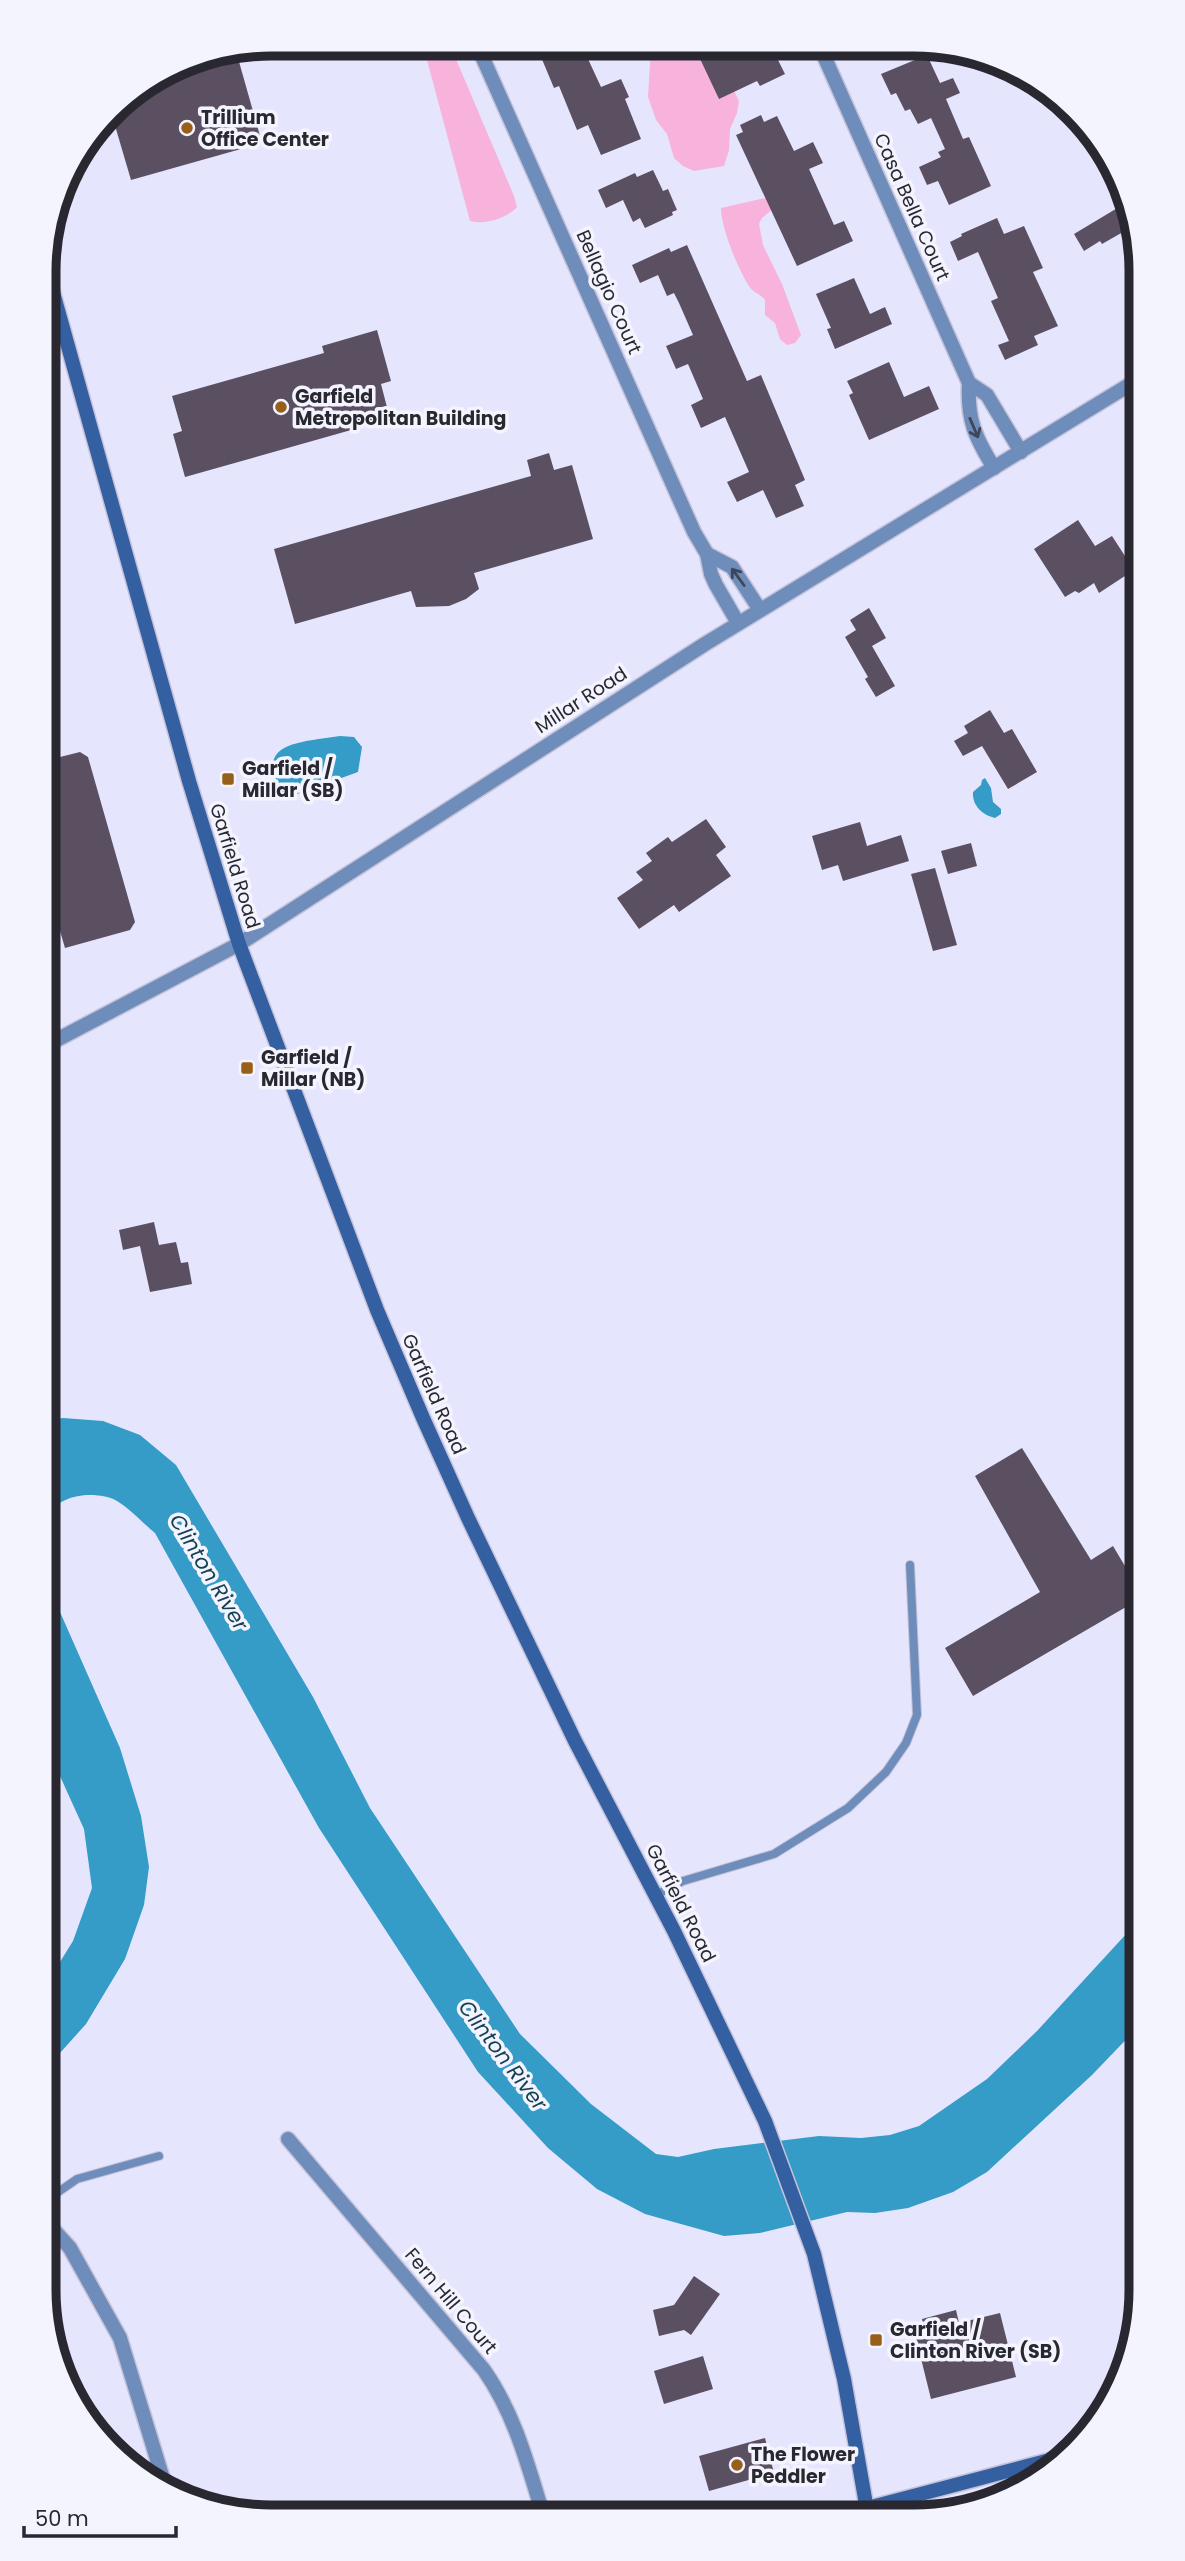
<svg xmlns="http://www.w3.org/2000/svg" width="1185" height="2561" viewBox="0 0 1185 2561" font-family="Poppins,sans-serif">
<style>
.green{fill:#f7b3dc}
.water{fill:#359bc7}
.building{fill:#5b4f62}
.lines{fill:none;stroke-linecap:round;stroke-linejoin:round}
.lane-casing{stroke:#c4c3d9;stroke-width:10}
.street-casing{stroke:#c4c3d9;stroke-width:17}
.secondary-casing{stroke:#c4c3d9;stroke-width:17}
.lane{stroke:#6f8dbb;stroke-width:8}
.street{stroke:#6f8dbb;stroke-width:14}
.secondary{stroke:#345fa1;stroke-width:14}
.oneway{stroke:#3e465a}
.poi-dot{fill:#975f1a;stroke:#f4f4fe;stroke-width:2.5}
.labels{text-anchor:middle;dominant-baseline:central;stroke-width:7;stroke-linejoin:round;paint-order:stroke}
.poi-label{font-size:19px;font-weight:bold;fill:#292831;stroke:#f4f4fe;text-anchor:start}
.street-label{font-size:19px;fill:#292831;stroke:#f4f4fe}
.water-label{font-size:21px;font-style:italic;fill:#143f52;stroke:#f4f4fe}
.rim{fill:none;stroke:#292831;stroke-width:9}
</style>
<rect width="100%" height="100%" fill="#e6e5fe"/>
<g class="green">
<path d="M423,45H450L514,196L517,207C507,218 485,225 470,221Z"/>
<path d="M651,47H712L739,101L737,113L730,129L729,150L724,166L694,171L683,166L674,158L667,134L656,120L648,97Z"/>
<path d="M765,198L770,199L774,208L762,218L759,224L763,245L782,284L801,335L795,343L787,345L780,339L775,323L765,315V300C761,294 753,293 749,286C738,269 721,228 721,208Z"/>
</g>
<g class="water">
<path d="M340,736L354,737L362,747L358,772L297,794L283,792C250,741 305,742 340,736Z"/>
<path d="M985,778L991,788L993,802L1001,809V814L995,818C983,815 972,806 973,792L981,785L982,780Z"/>
<path d="M63,1418L103,1421L140,1435L176,1465L313,1697L370,1808L520,2034L591,2104L656,2154L678,2157L714,2149L819,2136L861,2138L890,2135L919,2126L987,2079L1037,2031L1139,1920L1140,2025L1092,2075L987,2172L953,2192L908,2208L875,2213L847,2212L760,2233L724,2236L645,2214L597,2189L548,2148L478,2072L319,1828L155,1533C143,1523 130,1509 117,1501C97,1490 57,1494 49,1516L48,1420Z"/>
<path d="M49,1587L120,1748L141,1816L149,1867L144,1905L125,1959L86,2024L51,2063L50,1978L73,1941L92,1888L84,1829L50,1754Z"/>
</g>
<g class="building">
<path d="M536,45L582,46L601,87L621,79L629,97L625,99L641,139L601,155L588,125L577,130L559,86L554,88Z"/>
<path d="M694,46L749,47L755,58L773,50L785,74L760,86L757,81L719,99Z"/>
<path d="M236,51L262,143L131,180L111,112L121,100L184,61Z"/>
<path d="M927,55L940,83L953,78L960,93L946,99L963,139L969,137L991,186L949,205L938,181L927,185L919,167L941,157L938,152L945,149L931,118L918,124L910,109L905,111L896,93L891,95L881,74Z"/>
<path d="M761,115L764,122L777,116L794,151L813,142L823,163L809,169L834,225L844,221L853,241L797,266L736,135L743,132L740,125Z"/>
<path d="M653,170L663,191L668,189L677,210L672,212L673,215L645,228L640,218L633,222L623,200L606,208L598,190L635,173L637,177Z"/>
<path d="M1129,201L1133,212L1134,250L1123,232L1102,244L1100,241L1084,251L1074,234Z"/>
<path d="M997,218L1004,234L1024,226L1043,268L1033,272L1058,326L1034,336L1038,345L1005,360L998,345L1009,341L991,301L998,298L978,252L958,261L950,242L962,236L961,234Z"/>
<path d="M687,245L747,381L761,375L805,480L795,485L804,506L776,518L763,490L737,502L727,482L749,472L725,417L701,428L691,405L703,399L688,364L676,369L666,346L693,335L679,303L674,293L667,296L658,275L640,283L632,265L669,248L671,252Z"/>
<path d="M854,278L870,314L885,307L892,324L835,349L827,329L831,328L816,294Z"/>
<path d="M377,330L391,381L381,384L390,419L185,477L173,434L182,431L172,396L324,353L322,346Z"/>
<path d="M889,362L904,397L929,386L939,409L869,440L849,395L853,393L847,381Z"/>
<path d="M549,453L554,470L572,465L593,539L474,573L479,589L466,599L449,606L416,607L411,591L295,624L274,549L531,476L527,460Z"/>
<path d="M1078,520L1095,546L1112,536L1134,570L1099,593L1094,583L1079,593L1075,591L1065,597L1034,549Z"/>
<path d="M869,608L886,638L872,646L895,686L876,697L865,679L868,677L845,637L856,630L850,620Z"/>
<path d="M990,710L1004,733L1012,729L1037,772L1008,789L982,746L963,756L954,741L968,733L964,726Z"/>
<path d="M51,726L60,757L80,752L88,757L135,922L130,930L65,948L46,883V727Z"/>
<path d="M706,819L726,847L716,855L731,876L679,912L674,905L639,929L617,898L643,880L636,872L652,861L646,853L668,837L672,842Z"/>
<path d="M860,822L867,846L901,835L909,861L843,881L838,865L822,870L812,836Z"/>
<path d="M971,843L977,866L948,874L941,851Z"/>
<path d="M935,868L957,945L933,951L911,874Z"/>
<path d="M154,1222L159,1245L176,1242L181,1263L188,1262L192,1284L150,1292L140,1246L123,1250L119,1230Z"/>
<path d="M1022,1448L1091,1560L1113,1546L1138,1588V1600L973,1696L945,1648L1040,1592L975,1476Z"/>
<path d="M694,2276L720,2294L691,2335L684,2330L659,2336L653,2310L674,2305Z"/>
<path d="M956,2310L959,2323L1000,2313L1016,2377L931,2399L913,2326L923,2323L922,2319Z"/>
<path d="M703,2356L713,2389L664,2404L654,2371Z"/>
<path d="M765,2438L774,2473L709,2491L699,2456Z"/>
</g>
<g class="lines">
<defs>
<g id="lane">
<path d="M656,1895L683,1881L774,1854L848,1808L886,1772L906,1743L917,1715L910,1565"/>
<path d="M51,2197L77,2179L159,2156"/>
</g>
<g id="street">
<path d="M477,45L694,532L707,554L711,574L716,585L738,623"/>
<path d="M820,47L969,383C967,420 975,437 994,468"/>
<path d="M969,383L987,395L1021,452"/>
<path d="M707,554L732,567L760,610"/>
<path d="M47,1045L239,944L705,644L1134,382"/>
<path d="M288,2139L484,2370C514,2413 527,2462 542,2511"/>
<path d="M51,2227L70,2248L120,2338L164,2482"/>
</g>
<g id="secondary">
<path d="M44,260L189,781L239,944L377,1310L423,1418L468,1518L575,1741L674,1931L765,2121L814,2254L844,2379L867,2510"/>
<path d="M860,2510L1065,2456"/>
</g>
</defs>
<use href="#lane" class="lane-casing"/>
<use href="#street" class="street-casing"/>
<use href="#secondary" class="secondary-casing"/>
<use href="#lane" class="lane"/>
<use href="#street" class="street"/>
<use href="#secondary" class="secondary"/>
</g>
<defs><path id="oneway-shaft" d="M-6 0H5M1.5-3L5.5 0L1.5 3" fill="none" stroke-width="1.6" stroke-linecap="round" stroke-linejoin="round" transform="scale(1.75)"/></defs>
<g class="oneway">
<use href="#oneway-shaft" transform="translate(974 428) rotate(67)"/>
<use href="#oneway-shaft" transform="translate(738 577) rotate(-126)"/>
</g>
<g class="poi-dot">
<circle cx="187" cy="128" r="7"/>
<circle cx="281" cy="407" r="7"/>
<rect x="221" y="772" width="14" height="14" rx="3.5"/>
<rect x="240" y="1061" width="14" height="14" rx="3.5"/>
<rect x="869" y="2333" width="14" height="14" rx="3.5"/>
<circle cx="737" cy="2465" r="7"/>
</g>
<g class="labels">
<g class="poi-label">
<text x="201" y="117">Trillium<tspan x="201" dy="22">Office Center</tspan></text>
<text x="295" y="396">Garfield<tspan x="295" dy="22">Metropolitan Building</tspan></text>
<text x="242" y="768">Garfield /<tspan x="242" dy="22">Millar (SB)</tspan></text>
<text x="261" y="1057">Garfield /<tspan x="261" dy="22">Millar (NB)</tspan></text>
<text x="890" y="2329">Garfield /<tspan x="890" dy="22">Clinton River (SB)</tspan></text>
<text x="751" y="2454">The Flower<tspan x="751" dy="22">Peddler</tspan></text>
</g>
<g class="street-label">
<text transform="translate(912 207) rotate(66)">Casa Bella Court</text>
<text transform="translate(609 292) rotate(66)">Bellagio Court</text>
<text transform="translate(581 700) rotate(-33)">Millar Road</text>
<text transform="translate(235 866) rotate(73)">Garfield Road</text>
<text transform="translate(434 1394) rotate(66)">Garfield Road</text>
<text transform="translate(681 1903) rotate(63)">Garfield Road</text>
<text transform="translate(451 2301) rotate(50)">Fern Hill Court</text>
</g>
<g class="water-label">
<text transform="translate(209 1572) rotate(59)">Clinton River</text>
<text transform="translate(503 2055) rotate(53)">Clinton River</text>
</g>
</g>
<path d="M0 0H1185V2561H0ZM271 56H914A215 215 0 0 1 1129 271V2290A215 215 0 0 1 914 2505H271A215 215 0 0 1 56 2290V271A215 215 0 0 1 271 56Z" fill="#f4f4fe" fill-rule="evenodd"/>
<path class="rim" d="M271 56H914A215 215 0 0 1 1129 271V2290A215 215 0 0 1 914 2505H271A215 215 0 0 1 56 2290V271A215 215 0 0 1 271 56Z"/>
<path d="M24 2526v10h152v-10" fill="none" stroke="#292831" stroke-width="3.5"/>
<text x="35" y="2526" font-size="21" fill="#292831" stroke="#f4f4fe" stroke-width="5" paint-order="stroke">50 m</text>
</svg>
